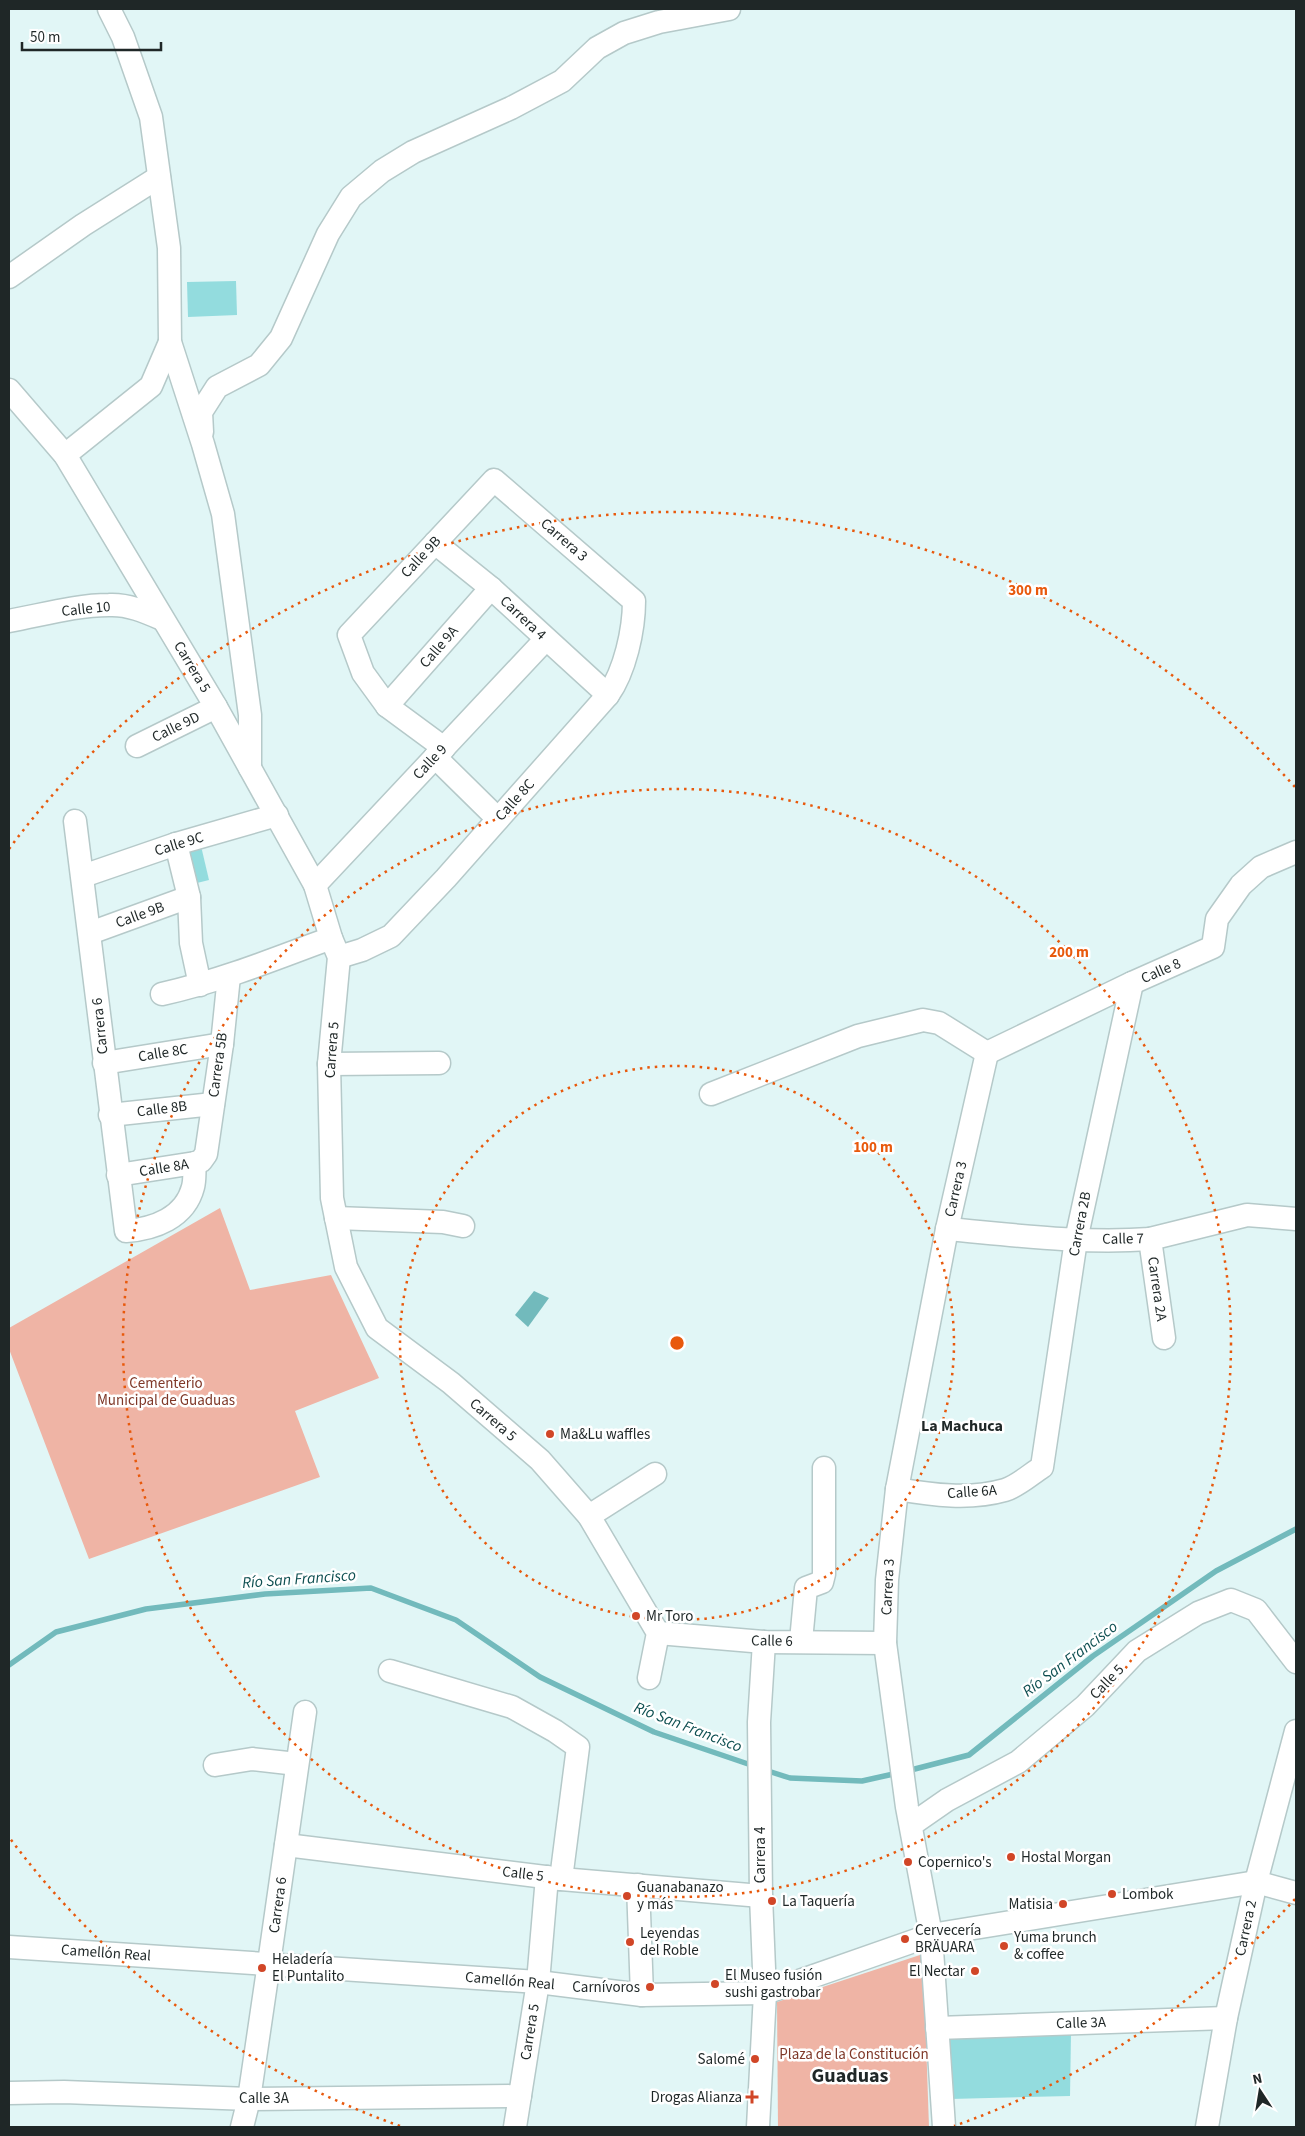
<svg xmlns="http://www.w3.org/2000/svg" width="1305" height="2136" viewBox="0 0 1305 2136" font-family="'Source Sans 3',sans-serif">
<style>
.green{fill:#efb4a5}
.water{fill:#72babc}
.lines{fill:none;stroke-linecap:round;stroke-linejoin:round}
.stream{stroke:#72babc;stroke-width:5.5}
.building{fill:#93dcde}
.minor-casing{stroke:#b5c9c9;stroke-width:25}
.minor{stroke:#fff;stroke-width:22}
.ring{fill:none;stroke:#e8590c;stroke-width:2.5;stroke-dasharray:2.5 5}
.poi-dot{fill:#d14627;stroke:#fff;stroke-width:2}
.labels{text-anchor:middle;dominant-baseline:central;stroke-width:5;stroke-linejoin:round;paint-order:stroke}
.street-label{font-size:15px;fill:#1f2727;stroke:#fff}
.park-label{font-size:15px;fill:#7f3828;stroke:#fff}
.poi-label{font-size:15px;fill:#1f2727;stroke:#fff;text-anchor:start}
.neighbourhood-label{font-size:16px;font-weight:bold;fill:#1f2727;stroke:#fff}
.water-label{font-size:16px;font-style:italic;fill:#0e4f51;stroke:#fff}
.district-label{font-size:20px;font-weight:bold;fill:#1f2727;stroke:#fff}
.centre{fill:#e8590c;stroke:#fff;stroke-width:2.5}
.ring-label{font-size:15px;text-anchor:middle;font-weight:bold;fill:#e8590c;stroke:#fff;stroke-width:5;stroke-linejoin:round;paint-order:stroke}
</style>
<rect width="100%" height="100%" fill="#e1f6f6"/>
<g class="green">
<path d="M220,1208L250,1290L331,1275L379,1378L295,1411L320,1477L89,1559L9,1349V1328Z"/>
<path d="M923,1954L929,2127H778L777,2002Z"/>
</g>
<path class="water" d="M534,1291L549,1298L528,1327L515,1315Z"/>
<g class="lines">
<g class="stream">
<path d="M9,1665L56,1632L146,1609L265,1594L371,1588L456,1620L540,1677L654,1732L754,1766"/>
<path d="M765,1770L790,1778L862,1781L898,1773"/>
<path d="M907,1771L969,1755L1093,1656L1216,1571L1296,1529"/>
</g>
</g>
<g class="building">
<path d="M236,281L237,315L188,317L187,282Z"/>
<path d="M201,846L209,880L189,885L181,851Z"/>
<path d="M1071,2033L1070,2096L950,2099L948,2036Z"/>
</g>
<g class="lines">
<defs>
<g id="minor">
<path d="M109,9L123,37L151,117L169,248L170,342L203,444L223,514L250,715V768"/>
<path d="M9,277L83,225L159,177"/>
<path d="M9,390L65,455L216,707L315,885L331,938L339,957L329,1064L332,1198L346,1267L377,1328L451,1383L540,1460L589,1516L658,1633L649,1678"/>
<path d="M202,432L201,412L217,387L259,365L281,338L328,234L351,197L382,171L413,152L511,108L562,81L597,48L624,33L659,22L729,9"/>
<path d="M65,455L151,386L170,342"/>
<path d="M435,543L491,588L608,695"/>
<path d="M9,621C42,615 76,605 109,605C128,604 146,612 162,619"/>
<path d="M387,706L491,588"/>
<path d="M137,746L216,707"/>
<path d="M435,757L498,819"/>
<path d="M75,821L126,1231C154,1229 185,1218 193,1187C195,1180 194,1171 195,1163"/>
<path d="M176,844L189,897L191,943L200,985"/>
<path d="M83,876L176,844L277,815"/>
<path d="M315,885L546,639"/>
<path d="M90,933L189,897"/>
<path d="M339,957L362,950L391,936L446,878L608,695C625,671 634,630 634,601L494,480L349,635L363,673L387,706L444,748"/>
<path d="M162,994C220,981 275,959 331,938"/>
<path d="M987,1053L1132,983L1213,947L1217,919L1241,885L1261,867L1296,852"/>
<path d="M104,1063L222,1044"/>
<path d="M329,1064L439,1063"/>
<path d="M711,1094L858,1036L923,1020L939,1023L987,1053"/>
<path d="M110,1115L213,1104"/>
<path d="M118,1175L195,1163L201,1161L206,1154L222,1044L229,976"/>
<path d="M336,1218L443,1222L463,1226"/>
<path d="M947,1229C1014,1235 1082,1244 1150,1239L1247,1215L1296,1219"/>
<path d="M1150,1239L1164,1338"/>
<path d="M897,1489C932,1495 970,1500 1005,1490C1018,1486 1031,1474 1042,1467L1076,1240L1132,983"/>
<path d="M589,1516L655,1474"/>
<path d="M658,1633L764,1642L885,1643"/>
<path d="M801,1641L806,1588L822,1582L824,1574V1468"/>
<path d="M390,1671L512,1707L555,1731L578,1747L561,1879"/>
<path d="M215,1765L252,1759L297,1764"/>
<path d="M911,1825L947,1800L1018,1762L1085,1706L1137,1651L1198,1613L1231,1600L1256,1610L1296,1662"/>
<path d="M286,1845L561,1879L761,1896"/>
<path d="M638,1885L642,1995"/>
<path d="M9,1947L538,1982L642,1995L765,1993L931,1935L1256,1882L1296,1893"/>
<path d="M937,2028L1226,2018"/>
<path d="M9,2093L64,2092L249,2099L520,2096"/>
<path d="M242,2127L249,2099L269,1963L305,1712"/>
<path d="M515,2127L538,1982L547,1877"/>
<path d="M758,2127L765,1993L761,1896L759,1722L764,1642"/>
<path d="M944,2127L931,1935L907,1807L885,1643L887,1580L897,1489L947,1229L987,1053"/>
<path d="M1207,2127L1226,2018L1256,1882L1296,1731"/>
</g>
</defs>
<use href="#minor" class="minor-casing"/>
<use href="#minor" class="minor"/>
</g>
<g class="ring">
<circle cx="677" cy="1343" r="277"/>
<circle cx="677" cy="1343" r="554"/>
<path d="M1295 1899A831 831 0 0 1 954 2126M400 2126A831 831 0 0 1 9 1837M9 849A831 831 0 0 1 1295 787"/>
</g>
<g class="poi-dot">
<circle cx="550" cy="1434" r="5"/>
<circle cx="636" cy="1616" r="5"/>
<circle cx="1011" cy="1857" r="5"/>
<circle cx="908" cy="1862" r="5"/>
<circle cx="1112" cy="1894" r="5"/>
<circle cx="627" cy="1896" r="5"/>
<circle cx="772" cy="1901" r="5"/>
<circle cx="1063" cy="1904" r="5"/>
<circle cx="905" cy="1939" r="5"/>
<circle cx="630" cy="1942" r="5"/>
<circle cx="1004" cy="1946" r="5"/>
<circle cx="262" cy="1968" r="5"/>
<circle cx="975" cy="1971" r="5"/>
<circle cx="715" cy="1984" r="5"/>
<circle cx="650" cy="1987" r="5"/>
<circle cx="755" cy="2059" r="5"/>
<path d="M749.5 2089.5h5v5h5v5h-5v5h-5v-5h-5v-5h5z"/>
</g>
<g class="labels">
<g class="street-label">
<text transform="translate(564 540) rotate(41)">Carrera 3</text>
<text transform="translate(421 557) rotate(-47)">Calle 9B</text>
<text transform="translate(86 609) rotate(-6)">Calle 10</text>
<text transform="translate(523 618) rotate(43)">Carrera 4</text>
<text transform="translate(439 647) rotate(-49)">Calle 9A</text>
<text transform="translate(192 667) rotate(59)">Carrera 5</text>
<text transform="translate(176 727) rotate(-26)">Calle 9D</text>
<text transform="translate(430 762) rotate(-47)">Calle 9</text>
<text transform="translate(515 800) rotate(-48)">Calle 8C</text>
<text transform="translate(179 844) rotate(-17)">Calle 9C</text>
<text transform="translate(140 915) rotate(-20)">Calle 9B</text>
<text transform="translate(1161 971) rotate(-24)">Calle 8</text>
<text transform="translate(100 1026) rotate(-96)">Carrera 6</text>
<text transform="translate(332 1050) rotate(-86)">Carrera 5</text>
<text transform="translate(163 1053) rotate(-9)">Calle 8C</text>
<text transform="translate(218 1065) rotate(-82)">Carrera 5B</text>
<text transform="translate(162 1109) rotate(-7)">Calle 8B</text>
<text transform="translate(164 1168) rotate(-9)">Calle 8A</text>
<text transform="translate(956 1189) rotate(-77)">Carrera 3</text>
<text transform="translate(1080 1224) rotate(-79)">Carrera 2B</text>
<text transform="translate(1123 1239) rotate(-1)">Calle 7</text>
<text transform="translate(1157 1289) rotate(82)">Carrera 2A</text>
<text transform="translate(493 1420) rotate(41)">Carrera 5</text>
<text transform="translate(972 1492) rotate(-4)">Calle 6A</text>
<text transform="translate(888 1587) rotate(-87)">Carrera 3</text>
<text transform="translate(772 1641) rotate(1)">Calle 6</text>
<text transform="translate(1107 1682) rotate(-46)">Calle 5</text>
<text transform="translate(760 1855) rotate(-90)">Carrera 4</text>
<text transform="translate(523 1874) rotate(7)">Calle 5</text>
<text transform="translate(278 1905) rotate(-82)">Carrera 6</text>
<text transform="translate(1246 1928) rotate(-78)">Carrera 2</text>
<text transform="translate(106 1953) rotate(4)">Camellón Real</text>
<text transform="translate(510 1981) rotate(5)">Camellón Real</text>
<text transform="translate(1081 2023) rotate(-2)">Calle 3A</text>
<text transform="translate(530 2032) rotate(-81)">Carrera 5</text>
<text x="264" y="2098">Calle 3A</text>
</g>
<g class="park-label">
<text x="166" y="1383">Cementerio<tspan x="166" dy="17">Municipal de Guaduas</tspan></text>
<text x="854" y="2054">Plaza de la Constitución</text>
</g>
<g class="poi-label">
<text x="560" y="1434">Ma&amp;Lu waffles</text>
<text x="646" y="1616">Mr Toro</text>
<text x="1021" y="1857">Hostal Morgan</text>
<text x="918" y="1862">Copernico's</text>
<text x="637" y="1887">Guanabanazo<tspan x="637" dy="17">y más</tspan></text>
<text x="1122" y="1894">Lombok</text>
<text x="782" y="1901">La Taquería</text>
<text x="1053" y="1904" text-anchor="end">Matisia</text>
<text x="915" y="1930">Cervecería<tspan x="915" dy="17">BRÄUARA</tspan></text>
<text x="640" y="1933">Leyendas<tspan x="640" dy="17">del Roble</tspan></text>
<text x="1014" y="1937">Yuma brunch<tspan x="1014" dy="17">&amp; coffee</tspan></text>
<text x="272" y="1959">Heladería<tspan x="272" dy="17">El Puntalito</tspan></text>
<text x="965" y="1971" text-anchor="end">El Nectar</text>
<text x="725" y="1975">El Museo fusión<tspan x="725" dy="17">sushi gastrobar</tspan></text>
<text x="640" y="1987" text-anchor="end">Carnívoros</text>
<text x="745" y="2059" text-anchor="end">Salomé</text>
<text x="742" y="2097" text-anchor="end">Drogas Alianza</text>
</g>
<g class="neighbourhood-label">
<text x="962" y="1426">La Machuca</text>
</g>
<g class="water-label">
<text transform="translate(299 1579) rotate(-4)">Río San Francisco</text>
<text transform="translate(1070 1659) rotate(-37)">Río San Francisco</text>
<text transform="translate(688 1727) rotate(21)">Río San Francisco</text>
</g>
<g class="district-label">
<text x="850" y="2076">Guaduas</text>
</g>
</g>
<circle cx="677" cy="1343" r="8" class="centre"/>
<g class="ring-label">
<text x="1028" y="595">300 m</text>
<text x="1069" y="957">200 m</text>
<text x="873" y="1152">100 m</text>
</g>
<rect width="1305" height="2136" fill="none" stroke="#1f2727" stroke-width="20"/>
<g transform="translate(1260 2091) rotate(348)" stroke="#ffffff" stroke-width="4" paint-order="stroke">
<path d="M0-4L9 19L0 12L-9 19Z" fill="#1f2727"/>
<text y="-8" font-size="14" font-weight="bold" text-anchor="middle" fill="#1f2727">N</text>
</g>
<path d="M22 42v8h139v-8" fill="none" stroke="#1f2727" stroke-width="2.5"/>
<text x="30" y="42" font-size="15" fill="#1f2727" stroke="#ffffff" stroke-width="4" paint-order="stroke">50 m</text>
</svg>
